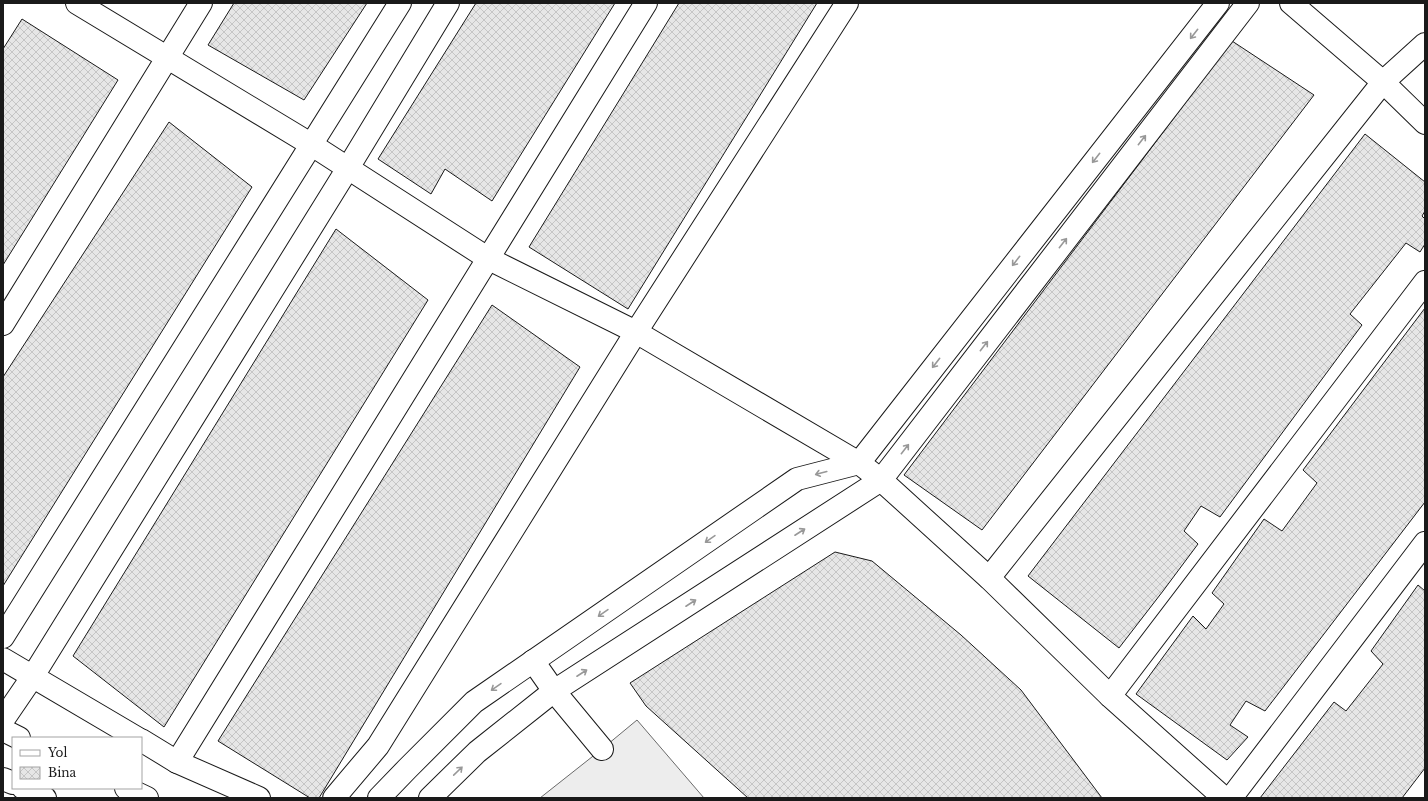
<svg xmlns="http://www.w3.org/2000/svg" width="1428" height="801" viewBox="0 0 1428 801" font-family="'Libre Baskerville',serif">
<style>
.parking{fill:#ededed;stroke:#6a6a6a}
.building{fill:url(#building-cross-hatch);stroke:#1a1a1a}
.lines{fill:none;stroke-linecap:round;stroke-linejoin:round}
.minor-casing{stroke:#1a1a1a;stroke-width:24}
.major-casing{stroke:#1a1a1a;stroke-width:24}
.minor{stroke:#fff;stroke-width:22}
.major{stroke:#fff;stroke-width:22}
.oneway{stroke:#989898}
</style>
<defs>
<pattern id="building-cross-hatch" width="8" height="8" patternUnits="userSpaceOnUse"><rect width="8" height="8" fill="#e6e6e6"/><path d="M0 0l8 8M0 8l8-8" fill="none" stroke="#c5c5c5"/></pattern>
</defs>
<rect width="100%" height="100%" fill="#fff"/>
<path class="parking" d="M637,720L704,798H540L602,749Z"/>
<g class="building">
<path d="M234,3H367L304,100L208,45Z"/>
<path d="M476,3H615L492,201L445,169L431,194L378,159Z"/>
<path d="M679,3H817L628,309L529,247Z"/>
<path d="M22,19L118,80L3,265V49Z"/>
<path d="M1232,41L1314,95L982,530L904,475Z"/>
<path d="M169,122L252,187L3,586V377Z"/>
<path d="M1365,134L1425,182V211L1422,216L1425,219V244L1420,252L1406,243L1350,314L1362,325L1220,517L1201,506L1184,531L1198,544L1163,591L1119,648L1028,576Z"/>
<path d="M336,229L428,300L164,727L73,656Z"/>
<path d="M492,305L580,367L319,798H310L218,741Z"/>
<path d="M1425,308V502L1265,711L1246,701L1230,725L1248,737L1227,760L1136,694L1193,616L1206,629L1224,604L1212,593L1264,519L1282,531L1317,483L1303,470Z"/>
<path d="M835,552L872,561L961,635L1021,690L1102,798H748L646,706L630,683Z"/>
<path d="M1418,585L1425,591V768L1402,798H1260L1334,702L1346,711L1383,664L1371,651Z"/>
</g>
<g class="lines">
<defs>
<g id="minor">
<path d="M77,3L312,145L489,259L636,332L859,463L881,480L989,578L1110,696L1224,798"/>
<path d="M1291,3L1383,82L1425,123"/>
<path d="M3,324L201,3"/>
<path d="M989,578L1383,82L1425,44"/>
<path d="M3,637L400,3"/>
<path d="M3,659L137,738"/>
<path d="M533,661L554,691L602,749"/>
<path d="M1110,696L1425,282"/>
<path d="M3,720L33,676L348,168L448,3"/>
<path d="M141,740L177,762L259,798"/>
<path d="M177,762L646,3"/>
<path d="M334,798L378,746L636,332L847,3"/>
<path d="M379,798L407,769L474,702L797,479L859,463L1218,3"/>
<path d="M430,798L477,752L554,691L881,480L1248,3"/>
<path d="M1231,798L1425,543"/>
</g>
<g id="major">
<path d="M3,730L19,738"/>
<path d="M3,779L13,783"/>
<path d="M23,788L45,798"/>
<path d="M126,788L147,798"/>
</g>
</defs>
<use href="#minor" class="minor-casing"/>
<use href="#major" class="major-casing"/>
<use href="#minor" class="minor"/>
<use href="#major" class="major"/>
</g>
<defs><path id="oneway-shaft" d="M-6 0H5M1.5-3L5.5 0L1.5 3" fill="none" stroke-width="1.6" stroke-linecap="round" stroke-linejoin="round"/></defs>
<g class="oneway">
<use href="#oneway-shaft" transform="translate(1194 34) rotate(128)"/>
<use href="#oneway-shaft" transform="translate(1142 140) rotate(-52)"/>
<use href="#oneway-shaft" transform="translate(1096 158) rotate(128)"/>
<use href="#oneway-shaft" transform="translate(1063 243) rotate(-52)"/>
<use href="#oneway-shaft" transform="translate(1016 261) rotate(128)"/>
<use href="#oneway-shaft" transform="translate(984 346) rotate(-52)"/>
<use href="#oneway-shaft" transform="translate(936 363) rotate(128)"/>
<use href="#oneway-shaft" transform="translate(905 449) rotate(-52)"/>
<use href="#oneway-shaft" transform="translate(821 473) rotate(165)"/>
<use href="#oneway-shaft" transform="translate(800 532) rotate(-33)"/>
<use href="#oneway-shaft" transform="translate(710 539) rotate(145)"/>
<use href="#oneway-shaft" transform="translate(691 603) rotate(-33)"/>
<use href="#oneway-shaft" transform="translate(603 613) rotate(145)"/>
<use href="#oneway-shaft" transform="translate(582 673) rotate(-33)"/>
<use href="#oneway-shaft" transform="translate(496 687) rotate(145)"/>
<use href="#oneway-shaft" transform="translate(458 771) rotate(-44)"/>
</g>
<rect width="1428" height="801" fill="none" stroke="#1a1a1a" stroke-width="8"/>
<rect x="12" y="737" width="130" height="52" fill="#ffffff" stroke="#a3a3a3"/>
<rect x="20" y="750" width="20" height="6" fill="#ffffff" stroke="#a3a3a3"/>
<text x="48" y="757" font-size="12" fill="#1a1a1a">Yol</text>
<rect x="20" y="767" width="20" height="12" fill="url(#building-cross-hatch)" stroke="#a3a3a3"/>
<text x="48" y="777" font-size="12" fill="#1a1a1a">Bina</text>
</svg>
